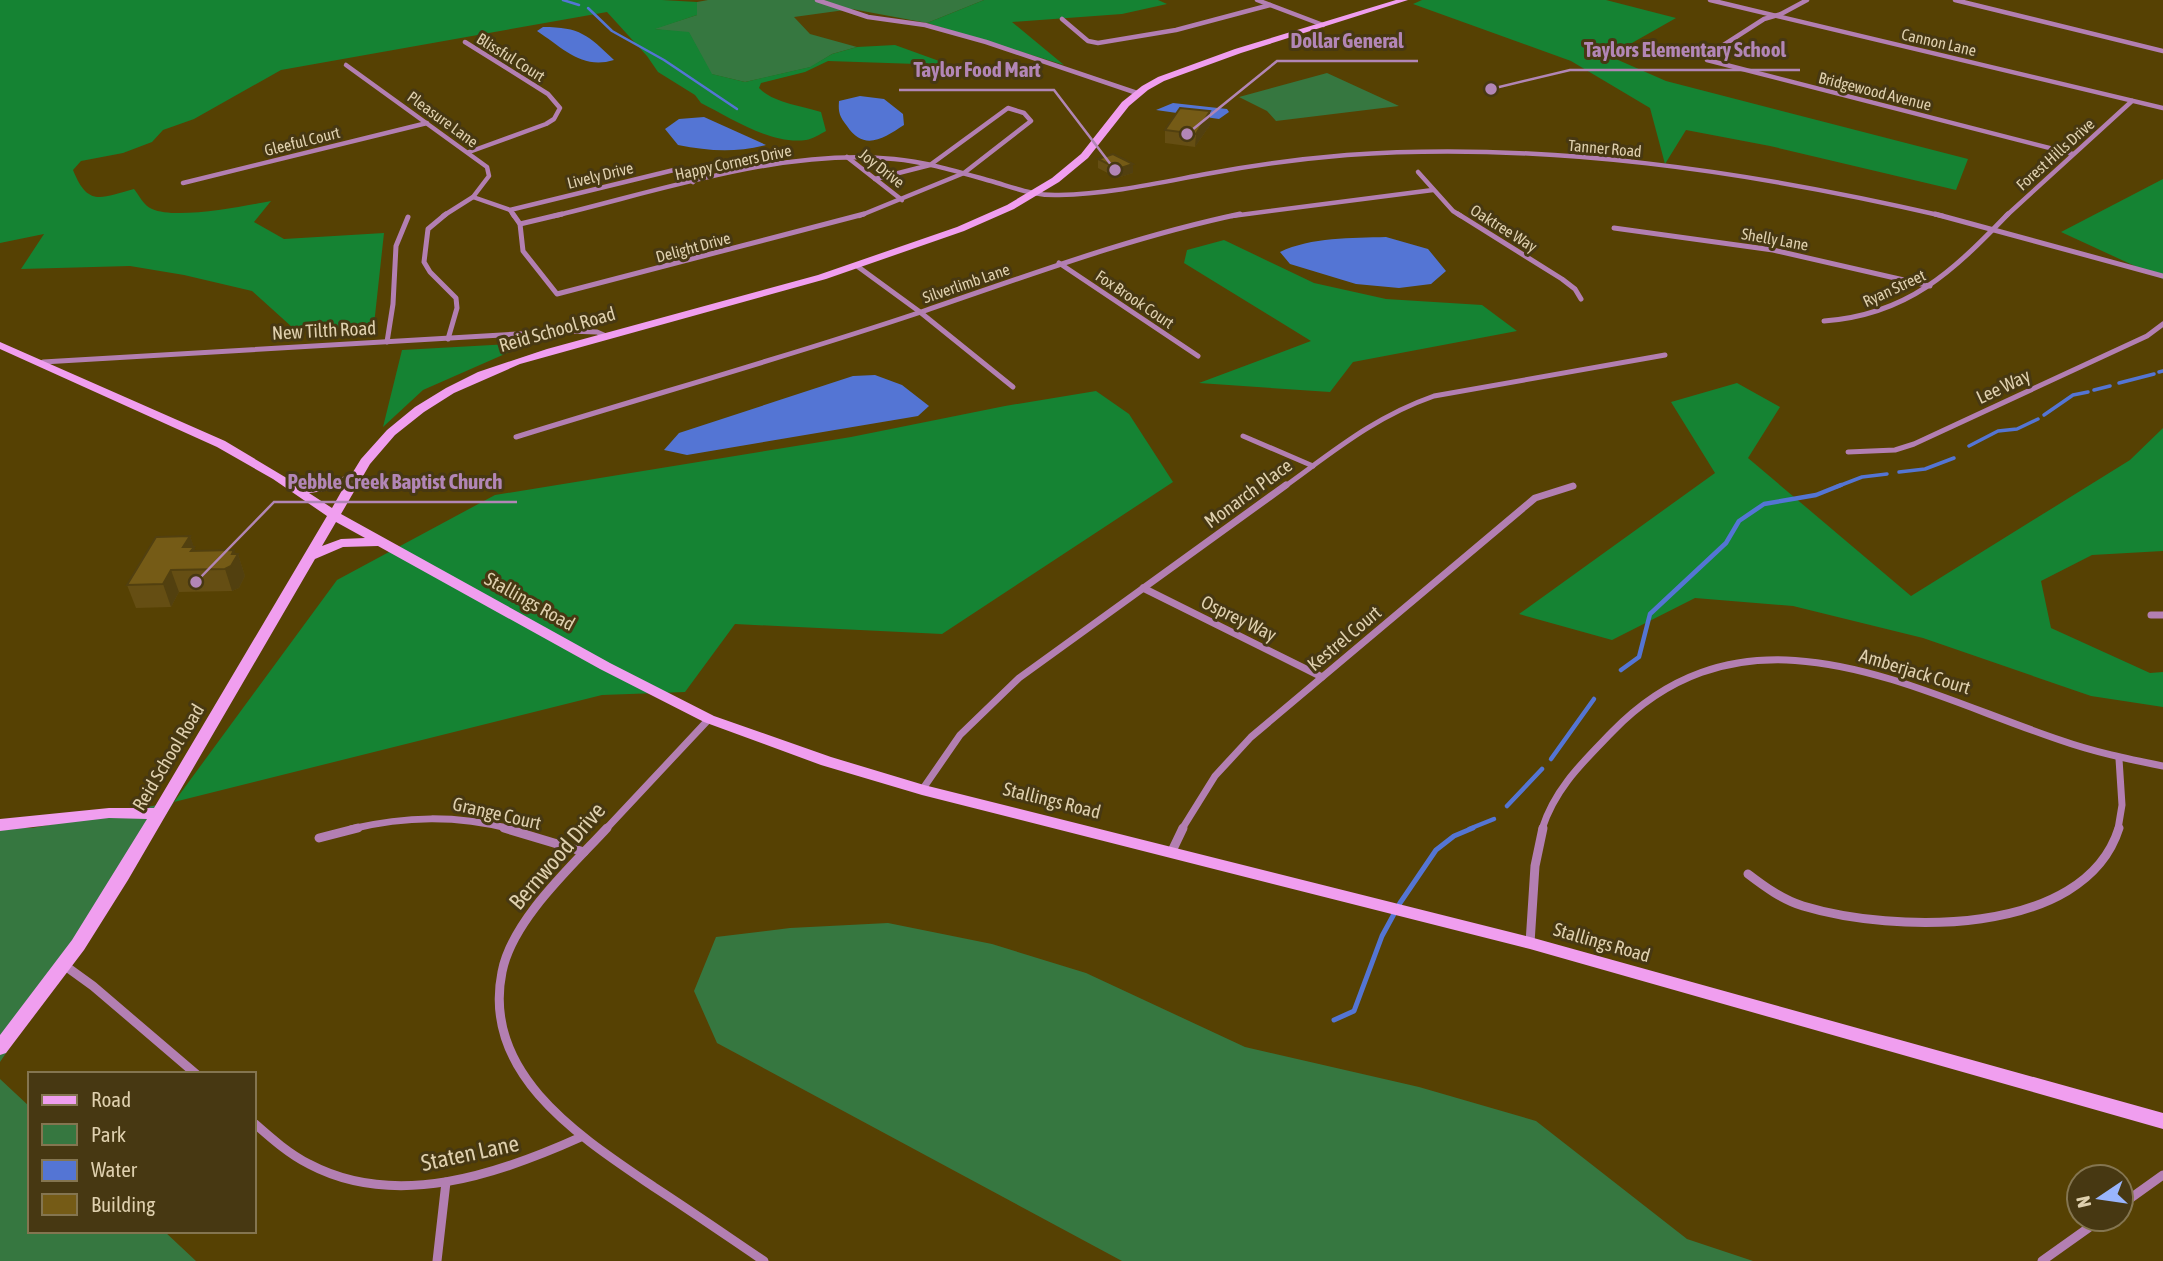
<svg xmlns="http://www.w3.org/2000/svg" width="2163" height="1261" viewBox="0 0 2163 1261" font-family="'Asap Condensed',sans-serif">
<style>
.green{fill:#367740}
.forest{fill:#158333}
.water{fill:#5475d4}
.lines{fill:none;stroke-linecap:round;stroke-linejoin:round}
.stream-far3{stroke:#5475d4;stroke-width:2.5}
.stream-far2{stroke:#5475d4;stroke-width:3.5}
.stream-far1{stroke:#5475d4;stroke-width:4.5}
.stream{stroke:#5475d4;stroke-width:5}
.street-far3{stroke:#b37fb2;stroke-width:4.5}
.street-far2{stroke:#b37fb2;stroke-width:5}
.street-far1{stroke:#b37fb2;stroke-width:7}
.street{stroke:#b37fb2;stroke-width:9}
.secondary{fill:#f09eef;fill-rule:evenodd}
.wall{fill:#654e13}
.shaded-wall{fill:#52400f}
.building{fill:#755b16;stroke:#52400f;stroke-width:2}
.labels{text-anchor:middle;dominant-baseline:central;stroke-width:6;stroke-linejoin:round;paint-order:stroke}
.far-street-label{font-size:16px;fill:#dfd0ae;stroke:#473812}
.street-label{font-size:19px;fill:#dfd0ae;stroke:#473812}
.near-street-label{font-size:23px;fill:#dfd0ae;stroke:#473812}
.leader{fill:none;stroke:#b286b6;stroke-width:2.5}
.callout-dot{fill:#b286b6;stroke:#473812;stroke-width:2.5}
.callout-label{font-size:21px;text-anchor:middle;font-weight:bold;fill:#b286b6;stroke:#473812;stroke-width:6;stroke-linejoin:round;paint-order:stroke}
</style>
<rect width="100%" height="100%" fill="#564103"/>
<g class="green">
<path d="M708,0H984L927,23L852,9L794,17L810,34L857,47L832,54L811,67L745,82L711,74L689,33L653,29L697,15V2Z"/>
<path d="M1327,73L1399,106L1276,121L1267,111L1239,97Z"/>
<path d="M174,802L0,1062V828H32Z"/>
<path d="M888,923L992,944L1086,973L1245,1047L1419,1087L1536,1121L1687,1239L1753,1261H1122L717,1043L694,991L716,937L790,928Z"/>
<path d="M0,1079L30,1107V1231H164L196,1261H0Z"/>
</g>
<g class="forest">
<path d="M0,0H662L697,2V15L655,29L689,32L712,74L745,82L810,67L832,54L857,47L895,45L964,70L917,64L828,61L805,72L761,83L759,88C773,103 802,106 821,112L826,131C820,134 813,139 806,140C771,145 731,118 701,103L695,95L658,72L647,56L607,12L281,70L194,119L163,130L152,142L123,153L81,161L73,170C88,207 100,198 134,189C139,195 144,206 152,209C177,220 243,206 271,201L254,222L284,239L384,233L373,334L292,327L252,291L184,275L130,266L21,269L44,234L0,243Z"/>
<path d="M984,0H1158L1167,4L1122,14L1012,22L1064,65L927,23Z"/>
<path d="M1422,0H1606L1676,18L1609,56L1666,81L1968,159L1956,190L1770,146L1686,130L1665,164L1650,108L1571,61L1413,4Z"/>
<path d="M2163,179V279L2061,232Z"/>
<path d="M1224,240L1314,283L1386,299L1482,305L1517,331L1353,362L1330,392L1199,383L1311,341L1184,263L1187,250Z"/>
<path d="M530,343L423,390L383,427L402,350Z"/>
<path d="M1737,383L1780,407L1748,458L1911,596L2130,460L2163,428V551L2092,555L2041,581L2051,628L2150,673L2163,672V707L2091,696L1923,638L1793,606L1695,598L1612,640L1519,614L1715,473L1671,402Z"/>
<path d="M1096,391L1129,414L1173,482L942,634L735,624L685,692L602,695L174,802L337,580L495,495L851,437L1005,406Z"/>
</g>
<g class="water">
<path d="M543,27C580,27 588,35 614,60C582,70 563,48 537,31Z"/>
<path d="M860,96L884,99L903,114L904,125C884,138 864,152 847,126C840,117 838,113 839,101Z"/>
<path d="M1173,103L1227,109L1229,112L1219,119L1156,110Z"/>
<path d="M704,117L766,145C734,153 709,151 678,145L665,129L679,119Z"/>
<path d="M1386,237L1428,249L1446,271L1431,284L1399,288L1356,284L1290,264L1280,252C1311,237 1352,238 1386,237Z"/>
<path d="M875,375L902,385L929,406L918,416L687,455L664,450L679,433L853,376Z"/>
</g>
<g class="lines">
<g class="stream-far3">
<path d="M563,0L579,5"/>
<path d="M588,8L612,31L664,60L737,109"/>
</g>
<g class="stream-far2">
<path d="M2159,372L2163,371"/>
<path d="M2119,383L2154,374"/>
<path d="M2094,390L2110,386"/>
<path d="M2044,415L2073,395L2088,392"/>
<path d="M1969,446L1998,431L2017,429L2038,419"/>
<path d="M1899,472L1925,469L1954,458"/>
<path d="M1836,487L1862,477L1887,474"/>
</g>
<g class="stream-far1">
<path d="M1621,670L1639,657L1650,614L1726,543L1739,521L1764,504L1816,495L1841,485"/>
<path d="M1551,759L1594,699"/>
<path d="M1507,806L1542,769"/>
<path d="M1469,829L1494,819"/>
</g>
<path class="stream" d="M1334,1020L1354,1011L1382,936L1400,903L1436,850L1454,836L1473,828"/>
<g class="street-far3">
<path d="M817,0L868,17L925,25L986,42L1137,93"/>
<path d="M1257,0L1323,25"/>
<path d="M1710,0L2163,108"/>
<path d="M1807,0L1781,14L1764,19L1708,55L1707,60L2073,154"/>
<path d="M1955,0L2163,51"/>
<path d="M1062,19L1088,41L1098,43L1176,30L1270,5"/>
<path d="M465,42L548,94L560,108L554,119L546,124L469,152"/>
<path d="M346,65L487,167L489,176L473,197L443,216"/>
<path d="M847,157L902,200"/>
<path d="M1418,172L1453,211L1461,216"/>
<path d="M183,183L427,123"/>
<path d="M473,197L510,210L514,216"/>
<path d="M510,210L678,169L693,182"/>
<path d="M554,216C662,190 784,148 894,159C927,162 959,172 991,181C1015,188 1034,196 1059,195C1109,194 1158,183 1206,174C1253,165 1299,159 1347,155C1547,141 1748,171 1943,216"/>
<path d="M859,216L964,173L1031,121L1024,113L1008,108L930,165L875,179"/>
<path d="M1232,216L1433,190"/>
<path d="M2006,216L2132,101"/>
</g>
<g class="street-far2">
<path d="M446,214L428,229L424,262L430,272L456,298L457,308L448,339"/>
<path d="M513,214L520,224L523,251L557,294L864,214"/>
<path d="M1458,214L1562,279L1575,289L1581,299"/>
<path d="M1935,214L2163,276"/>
<path d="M520,224L562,214"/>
<path d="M1614,228L1773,250L1930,286"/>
<path d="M1059,263L1198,356"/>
<path d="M857,266L920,312L1013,387"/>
<path d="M1824,321C1908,315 1953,271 2008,214"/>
<path d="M387,342L393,304L396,246L408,217"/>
<path d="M43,362L568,331L597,332L606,336"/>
<path d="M1243,436L1313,466"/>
<path d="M516,437C651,395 787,357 921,312C1027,276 1131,237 1240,214"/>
<path d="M1848,452L1895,450L1914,444L2147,336L2163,324"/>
<path d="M1284,487C1334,451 1374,417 1434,396L1665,355"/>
<path d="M1570,487L1573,486"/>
</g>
<g class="street-far1">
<path d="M1143,588L1322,677"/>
<path d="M2151,615H2163"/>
<path d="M922,790L960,735L1019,678L1286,485"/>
<path d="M351,829C406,816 456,815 511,829"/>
<path d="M606,829L709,719"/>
<path d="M1182,829L1215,776L1251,737L1535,498L1573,486"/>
<path d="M1542,829C1555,788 1583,762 1612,732C1748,592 1911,690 2060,740C2094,752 2128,759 2163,766"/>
<path d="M2118,829L2122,805L2119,759"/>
</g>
<g class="street">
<path d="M504,828L584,852"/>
<path d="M607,828C572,866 512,920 502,972C481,1075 582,1138 654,1187C691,1211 727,1236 764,1261"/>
<path d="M319,838L358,828"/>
<path d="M1172,851L1183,828"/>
<path d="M1748,874C1765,887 1783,900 1803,906C1892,933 2084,939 2119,828"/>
<path d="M1530,943L1535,866L1543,828"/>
<path d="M64,965L93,986L196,1074"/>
<path d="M254,1123C271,1138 289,1154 309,1164C396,1210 499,1174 581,1137"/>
<path d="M2121,1205L2163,1175"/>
<path d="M437,1261L446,1182"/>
<path d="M2042,1261L2101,1219"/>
</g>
<path class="secondary" d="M1396,0H1408L1241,53L1164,81L1148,90L1129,106L1088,158L1059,182L1014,209L964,231L826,279L520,364L454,393L424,412L395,435L370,464L341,514L610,663L714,716L831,757L924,785L1530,937L2163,1113V1129L1530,949L922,795L821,765L704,722L600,669L378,546L343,547L315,559L128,880L84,950L6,1053L0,1055V1035L72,940L147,819L109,818L0,831V819L109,808H154L327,516L273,479L217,447L0,349V342L225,441L300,486L330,483L353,472L361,459L387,430L415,407L446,388L478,372L547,349L818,275L957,227L1007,205L1052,178L1081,154L1122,102L1142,86L1158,77L1235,49ZM345,485L332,508L309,493L333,490ZM336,522L365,538L341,539L322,546Z"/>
</g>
<g class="wall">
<path d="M1210,111V125L1195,147L1165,143V130Z"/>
<path d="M1098,159L1133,173L1117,178L1098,168Z"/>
<path d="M190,536L195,551L238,554L245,576L239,588L232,591L179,592L171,607L136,608L127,585Z"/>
</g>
<g class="shaded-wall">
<path d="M1210,111V125L1195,147L1196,134Z"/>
<path d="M1133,164V173L1117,178L1118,169Z"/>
<path d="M190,536L202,569L183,547Z"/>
<path d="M234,550L236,556L238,554L245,576L239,588L232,591L225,569Z"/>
<path d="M171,570L179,592L171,607L163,584Z"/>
</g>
<g class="building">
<path d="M1180,108L1210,111L1196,134L1165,130Z"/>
<path d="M1113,154L1133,164L1118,169L1098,159Z"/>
<path d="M190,536L183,547H194L191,551L234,550L232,554H238L231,566L225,569L171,570L163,584L127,585L156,537Z"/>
</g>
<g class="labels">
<g class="far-street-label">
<text transform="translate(1939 42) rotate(13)">Cannon Lane</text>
<text transform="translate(511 57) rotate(32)">Blissful Court</text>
<text transform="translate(1875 91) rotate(14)">Bridgewood Avenue</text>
<text transform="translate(443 119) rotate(36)">Pleasure Lane</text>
<text transform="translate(302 141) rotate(-14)">Gleeful Court</text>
<text transform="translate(1605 148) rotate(5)">Tanner Road</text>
<text transform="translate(2055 154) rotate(-42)">Forest Hills Drive</text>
<text transform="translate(733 162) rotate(-12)">Happy Corners Drive</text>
<text transform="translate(882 168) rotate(38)">Joy Drive</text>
<text transform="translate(600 175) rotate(-14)">Lively Drive</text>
<text transform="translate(1504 228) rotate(32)">Oaktree Way</text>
<text transform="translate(1775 239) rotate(10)">Shelly Lane</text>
<text transform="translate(693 247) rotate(-15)">Delight Drive</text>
<text transform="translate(966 283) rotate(-19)">Silverlimb Lane</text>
<text transform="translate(1894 288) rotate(-25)">Ryan Street</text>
<text transform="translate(1135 299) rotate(34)">Fox Brook Court</text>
</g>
<g class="street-label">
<text transform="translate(557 329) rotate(-16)">Reid School Road</text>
<text transform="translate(324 330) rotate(-3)">New Tilth Road</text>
<text transform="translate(2003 386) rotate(-25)">Lee Way</text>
<text transform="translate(1248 493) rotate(-36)">Monarch Place</text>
<text transform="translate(530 601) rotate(29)">Stallings Road</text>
<text transform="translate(1239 618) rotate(26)">Osprey Way</text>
<text transform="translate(1344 638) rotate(-40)">Kestrel Court</text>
<text transform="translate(1915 671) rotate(17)">Amberjack Court</text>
<text transform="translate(168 757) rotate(-59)">Reid School Road</text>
<text transform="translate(1052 800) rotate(14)">Stallings Road</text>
<text transform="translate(497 813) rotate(13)">Grange Court</text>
<text transform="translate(1602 942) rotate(16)">Stallings Road</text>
</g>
<g class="near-street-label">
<text transform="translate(557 856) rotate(-49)">Bernwood Drive</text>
<text transform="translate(470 1153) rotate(-12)">Staten Lane</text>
</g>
</g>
<path class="leader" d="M1187 134L1277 61H1418M1491 89L1570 70H1800M1115 170L1054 90H899M196 582L274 502H517"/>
<g class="callout-dot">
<circle cx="1187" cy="134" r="7"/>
<circle cx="1491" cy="89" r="7"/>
<circle cx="1115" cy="170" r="7"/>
<circle cx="196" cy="582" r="7"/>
</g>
<g class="callout-label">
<text x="1347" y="48">Dollar General</text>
<text x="1685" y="57">Taylors Elementary School</text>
<text x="977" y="77">Taylor Food Mart</text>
<text x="395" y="489">Pebble Creek Baptist Church</text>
</g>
<rect x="28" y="1072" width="228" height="161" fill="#473812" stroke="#847550" stroke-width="2"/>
<rect x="42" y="1095" width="35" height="10" fill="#f09eef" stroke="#847550" stroke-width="2"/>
<text x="91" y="1107" font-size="21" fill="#dfd0ae">Road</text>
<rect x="42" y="1124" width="35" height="21" fill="#367740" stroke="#847550" stroke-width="2"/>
<text x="91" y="1142" font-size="21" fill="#dfd0ae">Park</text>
<rect x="42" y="1160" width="35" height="21" fill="#5475d4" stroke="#847550" stroke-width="2"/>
<text x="91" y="1177" font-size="21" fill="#dfd0ae">Water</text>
<rect x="42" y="1194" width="35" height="21" fill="#755b16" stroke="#847550" stroke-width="2"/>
<text x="91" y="1212" font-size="21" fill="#dfd0ae">Building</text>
<g transform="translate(2100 1198) rotate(257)"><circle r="33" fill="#473812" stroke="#847550" stroke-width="2"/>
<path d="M0-5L12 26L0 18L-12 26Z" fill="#99b5fd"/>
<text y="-10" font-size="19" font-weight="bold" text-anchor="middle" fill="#dfd0ae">N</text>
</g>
</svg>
